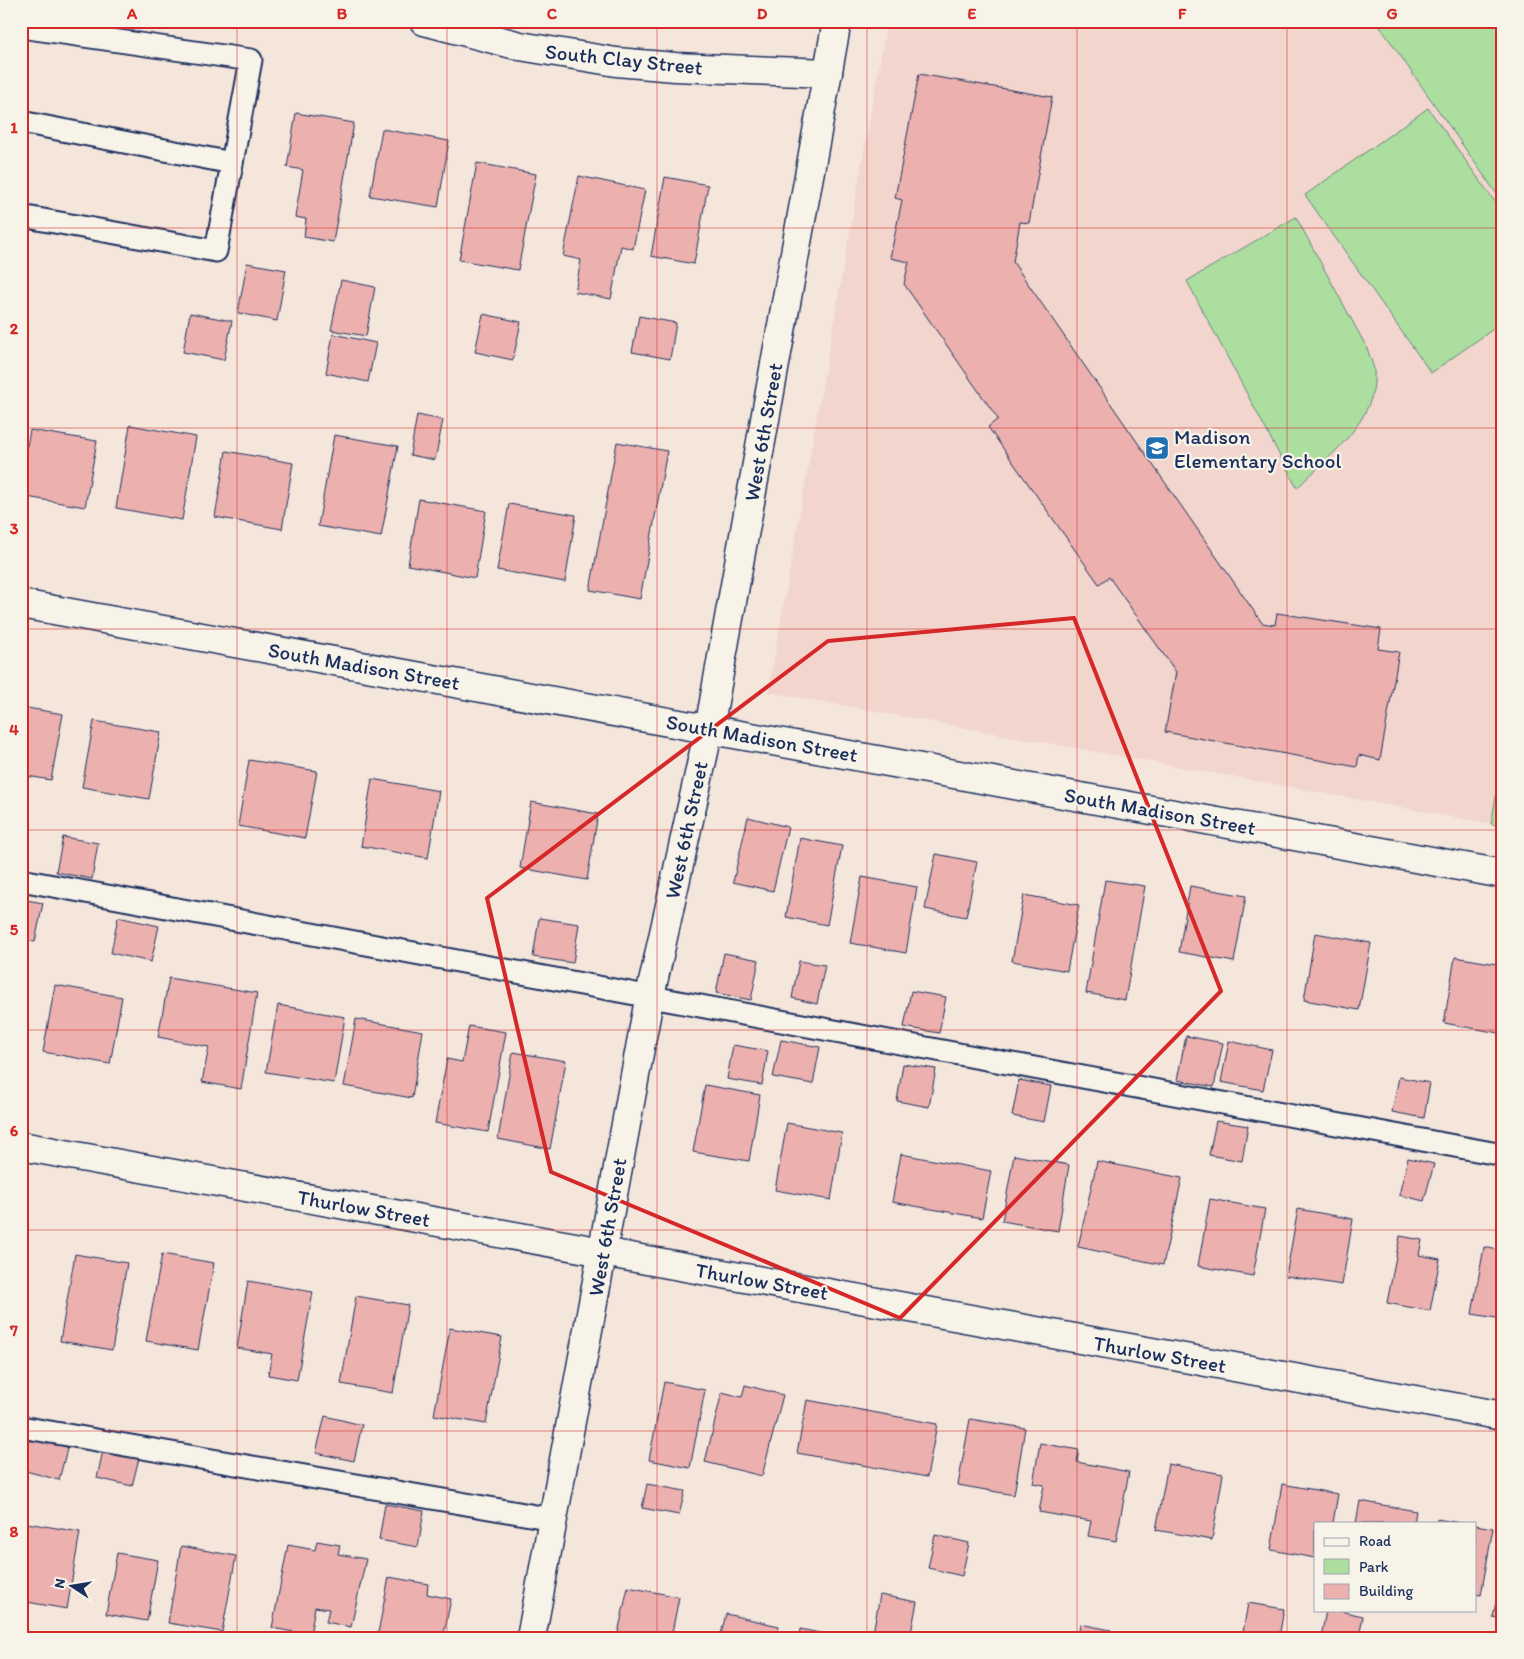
<svg xmlns="http://www.w3.org/2000/svg" width="1524" height="1659" viewBox="0 0 1524 1659" font-family="Itim,sans-serif">
<style>
.built{fill:#f2d6ce}
.green{fill:#acde9f;stroke:#64867e}
.building{fill:#ecb1ae;stroke:#1b2f5e}
.lines{fill:none;stroke-linecap:round;stroke-linejoin:round}
.lane-casing{stroke:#1b2f5e;stroke-width:25}
.street-casing{stroke:#1b2f5e;stroke-width:31}
.secondary-casing{stroke:#1b2f5e;stroke-width:31}
.lane{stroke:#f7f3e8;stroke-width:21}
.street{stroke:#f7f3e8;stroke-width:28}
.secondary{stroke:#f7f3e8;stroke-width:28}
.marked{fill:none;stroke:#d62828;stroke-width:4;stroke-linejoin:round}
.grid{fill:none;stroke:#d62828;stroke-width:1;stroke-opacity:0.55}
.labels{text-anchor:middle;dominant-baseline:central;stroke-width:4.5;stroke-linejoin:round;paint-order:stroke}
.street-label{font-size:21px;fill:#1b2f5e;stroke:#f7f3e8}
.poi-label{font-size:21px;fill:#1b2f5e;stroke:#f7f3e8;text-anchor:start}
.neatline{fill:none;stroke:#d62828;stroke-width:2}
.grid-label{font-size:16px;text-anchor:middle;font-weight:bold;fill:#d62828}
</style>
<rect width="100%" height="100%" fill="#f5e6dc"/>
<filter id="ink" filterUnits="userSpaceOnUse"><feTurbulence type="fractalNoise" baseFrequency=".02" numOctaves="2"/><feDisplacementMap in="SourceGraphic" scale="10" xChannelSelector="R" yChannelSelector="G"/><feConvolveMatrix kernelMatrix="1 2 1 2 8 2 1 2 1" color-interpolation-filters="sRGB"/></filter>
<g filter="url(#ink)">
<path class="built" d="M887,21H1376L1503,203V759L1491,824L768,692Z"/>
<g class="green">
<path d="M1376,21H1503V203Z"/>
<path d="M1428,108L1503,213V322L1431,373L1305,195Z"/>
<path d="M1296,217L1367,348C1369,355 1373,363 1374,370C1379,420 1329,456 1297,488L1187,281Z"/>
<path d="M1503,759V826L1491,824Z"/>
</g>
<g class="building">
<path d="M919,74L1052,97L1029,223L1020,222L1013,262L1262,623L1275,625L1277,613L1381,629L1378,649L1399,652L1380,760L1359,755L1357,767L1165,732L1176,672L1109,577L1099,584L988,427L998,419L904,284L909,262L890,258L902,200L895,198Z"/>
<path d="M296,113L354,123L333,242L304,237L306,219L295,217L303,170L287,167Z"/>
<path d="M382,129L449,141L438,207L370,196Z"/>
<path d="M477,163L536,174L518,270L459,260Z"/>
<path d="M579,176L645,190L633,249L621,246L611,299L575,292L581,260L563,256Z"/>
<path d="M665,177L708,185L694,264L651,256Z"/>
<path d="M247,263L286,270L277,321L238,313Z"/>
<path d="M341,280L375,287L366,336L331,330Z"/>
<path d="M190,313L232,321L224,360L183,352Z"/>
<path d="M483,314L521,322L513,360L475,352Z"/>
<path d="M639,316L676,323L670,359L632,352Z"/>
<path d="M333,334L376,343L368,382L326,373Z"/>
<path d="M417,415L443,420L435,460L410,455Z"/>
<path d="M130,425L196,437L182,520L116,508Z"/>
<path d="M30,430L97,441L85,507L21,496V479Z"/>
<path d="M334,435L398,446L381,537L318,526Z"/>
<path d="M617,442L667,451L640,599L590,590Z"/>
<path d="M226,451L293,463L282,529L215,517Z"/>
<path d="M419,499L486,511L475,578L408,565Z"/>
<path d="M509,504L576,515L565,582L497,570Z"/>
<path d="M21,707L63,714L51,780L21,775Z"/>
<path d="M94,721L161,732L149,799L82,787Z"/>
<path d="M249,760L317,771L305,838L238,826Z"/>
<path d="M372,779L439,791L428,858L361,846Z"/>
<path d="M531,802L598,814L587,880L520,868Z"/>
<path d="M748,817L788,827L773,891L733,882Z"/>
<path d="M63,837L98,843L92,879L56,872Z"/>
<path d="M800,838L842,846L827,925L786,917Z"/>
<path d="M936,854L977,862L966,917L925,909Z"/>
<path d="M862,877L917,887L906,953L850,943Z"/>
<path d="M1105,880L1145,886L1125,1000L1086,993Z"/>
<path d="M1190,886L1246,896L1234,962L1179,952Z"/>
<path d="M1024,895L1079,905L1067,971L1012,961Z"/>
<path d="M21,899L43,903L35,942L21,940Z"/>
<path d="M118,917L159,926L151,962L111,953Z"/>
<path d="M539,918L579,924L573,963L533,957Z"/>
<path d="M1315,933L1371,943L1359,1010L1304,1000Z"/>
<path d="M724,953L759,960L751,1000L716,993Z"/>
<path d="M1455,957L1503,965V1013L1499,1033L1444,1023Z"/>
<path d="M799,961L825,965L817,1004L792,998Z"/>
<path d="M169,978L257,993L241,1089L202,1082L209,1047L158,1037Z"/>
<path d="M55,985L122,997L110,1064L43,1052Z"/>
<path d="M911,991L946,997L939,1033L904,1027Z"/>
<path d="M278,1005L345,1017L334,1083L266,1072Z"/>
<path d="M356,1019L423,1031L412,1098L344,1086Z"/>
<path d="M469,1026L506,1032L488,1132L435,1123L447,1059L462,1062Z"/>
<path d="M1186,1036L1223,1043L1214,1087L1177,1080Z"/>
<path d="M781,1040L820,1047L813,1084L773,1077Z"/>
<path d="M1229,1041L1272,1050L1263,1090L1221,1082Z"/>
<path d="M733,1045L768,1051L762,1085L727,1079Z"/>
<path d="M513,1052L566,1061L550,1149L498,1139Z"/>
<path d="M903,1064L936,1069L929,1107L897,1101Z"/>
<path d="M1399,1077L1430,1083L1424,1118L1392,1112Z"/>
<path d="M1019,1080L1051,1086L1044,1122L1012,1116Z"/>
<path d="M705,1085L760,1095L749,1161L693,1152Z"/>
<path d="M1216,1121L1248,1126L1242,1161L1209,1155Z"/>
<path d="M787,1123L842,1133L831,1200L775,1190Z"/>
<path d="M901,1154L991,1171L982,1218L892,1202Z"/>
<path d="M1014,1155L1069,1165L1058,1231L1002,1221Z"/>
<path d="M1408,1158L1434,1164L1424,1201L1399,1195Z"/>
<path d="M1097,1161L1182,1178L1163,1265L1078,1247Z"/>
<path d="M1210,1199L1265,1209L1253,1276L1198,1266Z"/>
<path d="M1298,1209L1353,1219L1342,1285L1286,1276Z"/>
<path d="M1400,1236L1422,1240L1419,1255L1440,1259L1430,1311L1387,1303Z"/>
<path d="M1484,1247L1503,1251V1319L1472,1314Z"/>
<path d="M75,1254L127,1263L112,1350L60,1341Z"/>
<path d="M162,1254L214,1263L198,1350L146,1341Z"/>
<path d="M248,1281L313,1292L297,1380L268,1375L272,1354L237,1348Z"/>
<path d="M356,1296L408,1305L393,1393L341,1384Z"/>
<path d="M450,1328L502,1337L486,1424L434,1415Z"/>
<path d="M664,1382L705,1390L690,1468L649,1460Z"/>
<path d="M745,1385L783,1395L762,1476L705,1462L722,1392L742,1397Z"/>
<path d="M807,1400L937,1424L927,1477L797,1453Z"/>
<path d="M325,1416L362,1425L354,1461L316,1453Z"/>
<path d="M970,1419L1025,1428L1014,1495L958,1485Z"/>
<path d="M30,1435L68,1445L59,1480L22,1470Z"/>
<path d="M1040,1443L1079,1450L1077,1462L1129,1472L1116,1541L1088,1536L1091,1521L1039,1512L1044,1485L1033,1483Z"/>
<path d="M103,1450L139,1458L132,1486L97,1478Z"/>
<path d="M1168,1464L1223,1474L1212,1540L1156,1530Z"/>
<path d="M647,1484L685,1491L679,1515L642,1508Z"/>
<path d="M1282,1484L1338,1494L1333,1523H1315V1558L1271,1550Z"/>
<path d="M1360,1501L1416,1511L1414,1523H1356Z"/>
<path d="M385,1504L424,1511L418,1547L379,1540Z"/>
<path d="M1437,1519L1460,1523H1437Z"/>
<path d="M27,1523L80,1532L67,1609L21,1601V1554Z"/>
<path d="M1475,1525L1493,1528L1481,1595L1475,1594Z"/>
<path d="M935,1535L969,1543L962,1576L928,1568Z"/>
<path d="M317,1541L340,1545L338,1554L366,1559L351,1627L326,1622L329,1609L315,1607L310,1635L272,1628L288,1545L315,1550Z"/>
<path d="M181,1546L236,1556L222,1632L168,1623Z"/>
<path d="M117,1553L158,1560L147,1621L106,1614Z"/>
<path d="M1503,1567V1619L1493,1617Z"/>
<path d="M389,1577L428,1584L427,1594L451,1599L443,1638H377Z"/>
<path d="M628,1587L679,1597L671,1638H617Z"/>
<path d="M880,1595L917,1602L910,1638H896L873,1633Z"/>
<path d="M1248,1603L1284,1609L1279,1638H1242Z"/>
<path d="M1326,1610H1336L1363,1616L1359,1638H1321Z"/>
<path d="M726,1614L779,1626L777,1638H720Z"/>
<path d="M1080,1624L1111,1630L1109,1638H1078Z"/>
<path d="M800,1629L845,1638H799Z"/>
</g>
<g class="lines">
<defs>
<g id="lane">
<path d="M21,27L251,60L232,163"/>
<path d="M21,122L232,163L216,251L21,216"/>
<path d="M21,880L1503,1155"/>
<path d="M21,1427L553,1519"/>
</g>
<g id="street">
<path d="M424,21L520,46L616,62L675,67L828,73"/>
<path d="M21,1146L1503,1416"/>
</g>
<g id="secondary">
<path d="M21,604L1503,874"/>
<path d="M531,1638L648,1005L709,729L837,21"/>
</g>
</defs>
<use href="#lane" class="lane-casing"/>
<use href="#street" class="street-casing"/>
<use href="#secondary" class="secondary-casing"/>
<use href="#lane" class="lane"/>
<use href="#street" class="street"/>
<use href="#secondary" class="secondary"/>
</g>
</g>
<path class="marked" d="M1074,618L1221,991L900,1318L551,1172L487,898L828,641Z"/>
<path class="grid" d="M237,21V1638M447,21V1638M657,21V1638M867,21V1638M1077,21V1638M1287,21V1638M21,228H1503M21,428H1503M21,629H1503M21,830H1503M21,1030H1503M21,1230H1503M21,1431H1503"/>
<defs>
<symbol id="school-square" viewBox="-11 -11 22 22"><rect x="-9" y="-9" width="18" height="18" rx="4" fill="#1f6fb2" stroke="#f7f3e8"/><path d="M0-5L7-2L0 1L-7-2ZM-4 1L0 2.5L4 1V4Q0 6-4 4Z" fill="#fff"/></symbol>
</defs>
<g fill-rule="evenodd">
<use href="#school-square" x="1143" y="434" width="28" height="28"/>
</g>
<g class="labels">
<g class="street-label">
<text transform="translate(624 59) rotate(6)">South Clay Street</text>
<text transform="translate(763 432) rotate(-80)">West 6th Street</text>
<text transform="translate(364 666) rotate(10)">South Madison Street</text>
<text transform="translate(762 738) rotate(10)">South Madison Street</text>
<text transform="translate(1160 811) rotate(10)">South Madison Street</text>
<text transform="translate(686 830) rotate(-78)">West 6th Street</text>
<text transform="translate(364 1208) rotate(10)">Thurlow Street</text>
<text transform="translate(607 1227) rotate(-80)">West 6th Street</text>
<text transform="translate(762 1281) rotate(10)">Thurlow Street</text>
<text transform="translate(1160 1354) rotate(10)">Thurlow Street</text>
</g>
<g class="poi-label">
<text x="1174" y="436">Madison<tspan x="1174" dy="24">Elementary School</tspan></text>
</g>
</g>
<rect width="1524" height="1659" fill="none" stroke="#f7f3e8" stroke-width="55"/>
<rect x="1314" y="1522" width="162" height="90" fill="#f7f3e8" stroke="#9fa5b1"/>
<rect x="1324" y="1538" width="25" height="8" fill="#f7f3e8" stroke="#9fa5b1"/>
<text x="1359" y="1546" font-size="15" fill="#1b2f5e">Road</text>
<rect x="1324" y="1559" width="25" height="15" fill="#acde9f" stroke="#9fa5b1"/>
<text x="1359" y="1572" font-size="15" fill="#1b2f5e">Park</text>
<rect x="1324" y="1584" width="25" height="15" fill="#ecb1ae" stroke="#9fa5b1"/>
<text x="1359" y="1596" font-size="15" fill="#1b2f5e">Building</text>
<g transform="translate(72 1586) rotate(282)" stroke="#f7f3e8" stroke-width="4" paint-order="stroke">
<path d="M0-4L9 19L0 12L-9 19Z" fill="#1b2f5e"/>
<text y="-8" font-size="14" font-weight="bold" text-anchor="middle" fill="#1b2f5e">N</text>
</g>
<rect x="28" y="28" width="1468" height="1604" class="neatline"/>
<g class="grid-label">
<text x="132" y="19">A</text>
<text x="342" y="19">B</text>
<text x="552" y="19">C</text>
<text x="762" y="19">D</text>
<text x="972" y="19">E</text>
<text x="1182" y="19">F</text>
<text x="1392" y="19">G</text>
<text x="14" y="133">1</text>
<text x="14" y="334">2</text>
<text x="14" y="534">3</text>
<text x="14" y="735">4</text>
<text x="14" y="935">5</text>
<text x="14" y="1136">6</text>
<text x="14" y="1336">7</text>
<text x="14" y="1537">8</text>
</g>
</svg>
